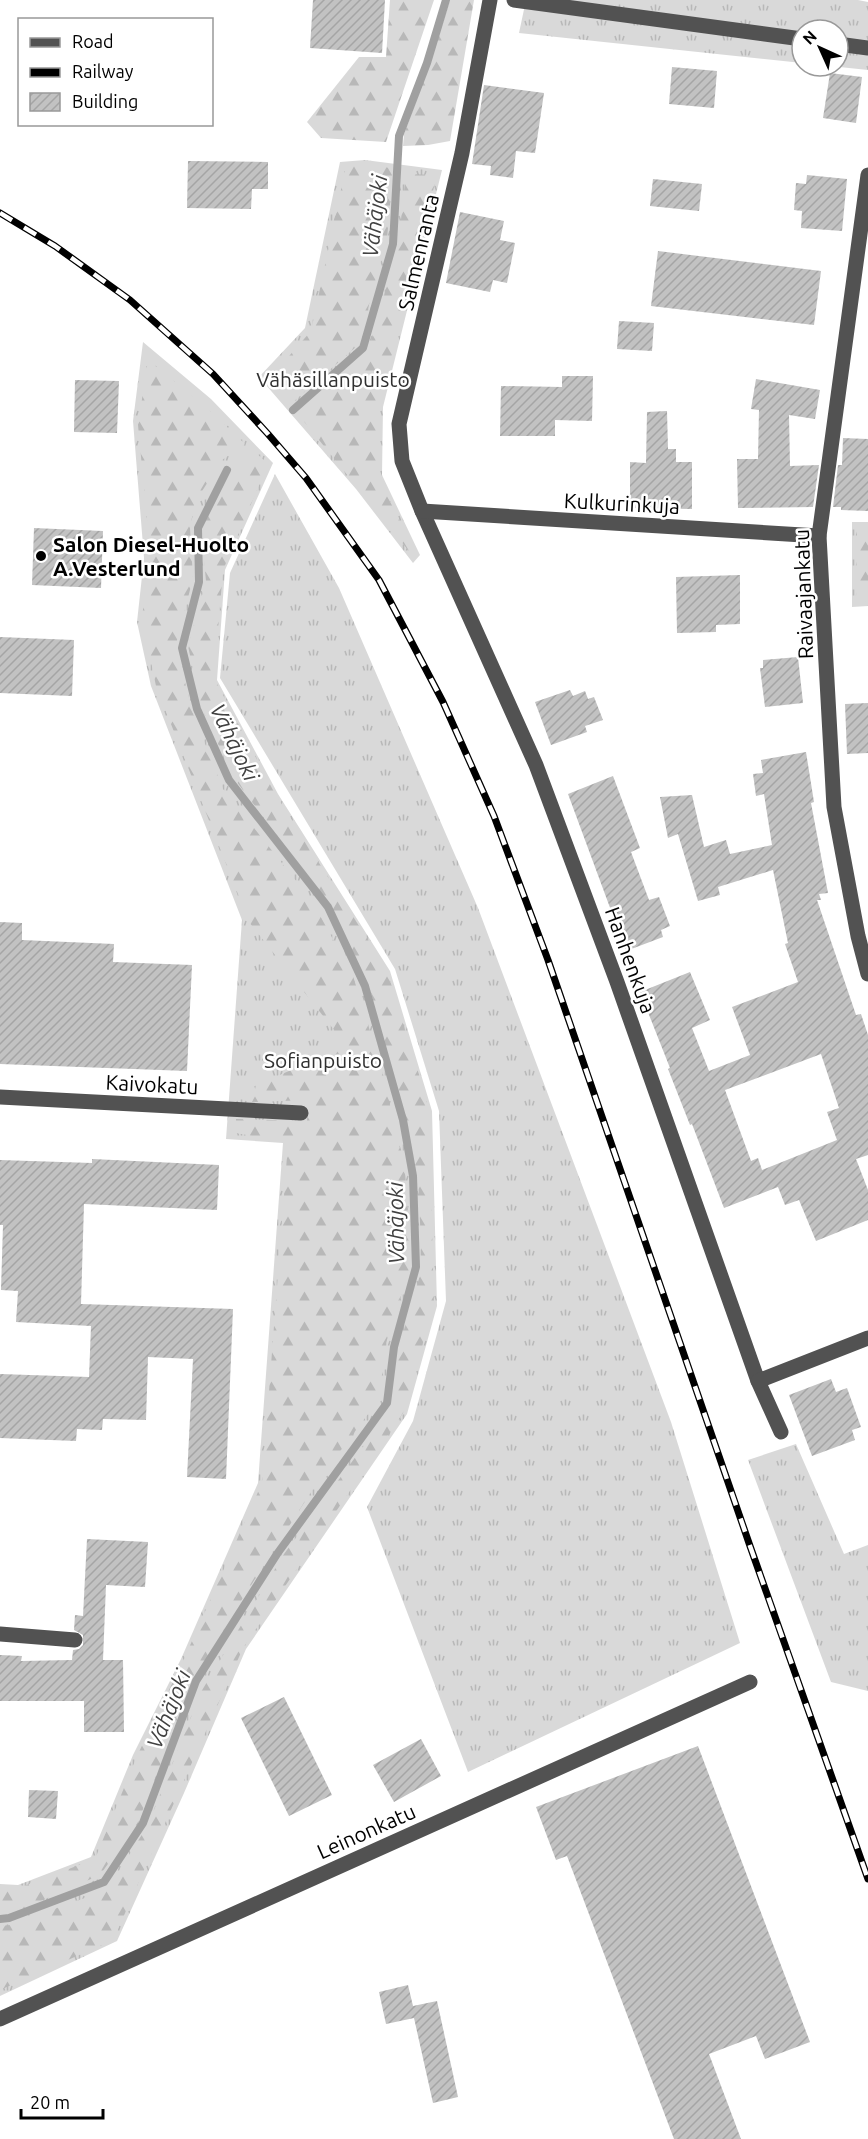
<svg xmlns="http://www.w3.org/2000/svg" width="868" height="2139" viewBox="0 0 868 2139" font-family="Ubuntu,sans-serif">
<style>
.grass{fill:url(#grass-tufts)}
.forest{fill:url(#forest-firs)}
.lines{fill:none;stroke-linecap:round;stroke-linejoin:round}
.stream{stroke:#a0a0a0;stroke-width:8}
.building{fill:url(#building-hatch);fill-rule:evenodd}
.minor{stroke:#525252;stroke-width:15}
.rail-casing{stroke:#000;stroke-width:7}
.rail{stroke:#fff;stroke-width:4.5;stroke-dasharray:14;stroke-linecap:butt}
.poi-dot{fill:#000;stroke:#fff;stroke-width:2}
.labels{text-anchor:middle;dominant-baseline:central;stroke-width:5;stroke-linejoin:round;paint-order:stroke}
.street-label{font-size:21px;fill:#000;stroke:#fff}
.park-label{font-size:21px;fill:#303030;stroke:#fff}
.poi-label{font-size:21px;font-weight:bold;fill:#000;stroke:#fff;text-anchor:start}
.water-label{font-size:22px;font-style:italic;fill:#414141;stroke:#fff}
</style>
<defs>
<pattern id="grass-tufts" width="24" height="20" patternUnits="userSpaceOnUse" patternTransform="scale(1.5)"><rect width="24" height="20" fill="#d9d9d9"/><path d="M3 7l-1-3M5 7V3M7 7l1-3M15 17l-1-3M17 17v-4M19 17l1-3" fill="none" stroke="#b8b8b8"/></pattern>
<pattern id="forest-firs" width="22" height="20" patternUnits="userSpaceOnUse" patternTransform="scale(1.5)"><rect width="22" height="20" fill="#d9d9d9"/><path d="M5 1l3.5 6h-7zM16 11l3.5 6h-7z" fill="#b8b8b8"/></pattern>
<pattern id="building-hatch" width="6" height="6" patternUnits="userSpaceOnUse" patternTransform="scale(1.5)"><rect width="6" height="6" fill="#c2c2c2"/><path d="M-1 1l2-2M0 6l6-6M5 7l2-2" fill="none" stroke="#a5a5a5"/></pattern>
</defs>
<rect width="100%" height="100%" fill="#fff"/>
<g class="grass">
<path d="M526,0H858L868,2V70L830,66H838V30H802V63L519,33Z"/>
<path d="M365,160L442,170L383,407L382,475L420,555L413,563L356,489L259,377L305,328L340,162Z"/>
<path d="M143,342L211,399L273,463L225,570L217,680L278,794L390,971L432,1111L437,1306L407,1414L246,1649L184,1793L117,1941L0,1996V1884L18,1885L91,1857L133,1755L181,1659L258,1483L283,1143L226,1139L242,920L151,686L137,622L144,558L133,421Z"/>
<path d="M275,474L339,588L478,908L671,1422L740,1643L468,1772L367,1507L413,1421L446,1301L439,1111L395,969L220,678L230,573Z"/>
<path d="M852,522H868V606L852,607Z"/>
<path d="M796,1444L844,1554L868,1545V1691L831,1682L748,1460Z"/>
</g>
<g class="forest">
<path d="M390,0H434L386,142L321,138L307,122L359,57H386Z"/>
<path d="M450,0H474L450,141L428,145L403,146L404,134L430,63Z"/>
<path d="M366,162L393,169L387,239L358,345L292,403L269,379L311,331L346,166Z"/>
<path d="M406,174L437,175L380,402L377,475L415,551L412,555L298,414L367,355L398,247Z"/>
<path d="M148,360L205,406L245,444L222,460L195,502L190,528L193,578L176,645L192,711L223,789L312,901L353,976L382,1070L405,1171L411,1264L385,1346L380,1398L320,1478L239,1604L192,1683L138,1822L100,1875L11,1914L0,1915V1890L16,1889L95,1859L137,1756L184,1659L262,1483L288,1143L236,1133V1119L307,1121L308,1100L252,1102L256,1085L322,1057L342,1040L249,922L156,686L142,618L150,551L138,425Z"/>
<path d="M255,452L268,464L223,570L214,678L274,792L387,970L429,1110L434,1304L403,1413L243,1648L113,1940L0,1990V1926L10,1925L107,1890L148,1825L201,1692L284,1554L393,1406L398,1351L422,1268L418,1176L369,985L331,906L233,777L201,706L188,646L206,581L201,530L230,472Z"/>
<path d="M857,524H868V601L856,602Z"/>
</g>
<g class="lines">
<g class="stream">
<path d="M293,410L363,348L393,244L399,136L427,63L446,0"/>
<path d="M0,1919L9,1918L104,1882L143,1823L196,1681L277,1554L387,1403L394,1347L416,1267L413,1176L403,1120L365,986L328,907L229,780L197,709L182,648L199,582L198,528L227,470"/>
</g>
</g>
<g class="building">
<path d="M313,0H385L382,53L310,48Z"/>
<path d="M672,67L717,71L714,108L669,104Z"/>
<path d="M830,73L862,77L856,123L823,118Z"/>
<path d="M484,85L544,93L535,153L516,151L513,178L490,175L491,166L472,164Z"/>
<path d="M188,161L268,162V189H252L251,209L187,208Z"/>
<path d="M807,175L847,179L842,231L801,228L802,211L794,210L796,183L806,184Z"/>
<path d="M653,179L702,184L699,211L650,206Z"/>
<path d="M460,212L504,221L500,240L515,243L507,283L493,280L490,292L446,283Z"/>
<path d="M658,251L821,271L814,325L651,306Z"/>
<path d="M619,321L654,323L652,351L617,349Z"/>
<path d="M562,376H593L592,421L555,420V436H500L501,386L562,387Z"/>
<path d="M756,379L820,390L815,419L789,415L790,466L819,465L813,507L738,508L737,459H758L759,410L751,409Z"/>
<path d="M75,380L119,381L117,433L74,432Z"/>
<path d="M667,411L668,449H676V462H692V509L630,508V462L646,463L647,412Z"/>
<path d="M843,438L868,439V511L841,510V507H833L838,465H842Z"/>
<path d="M34,528L103,531L101,588L32,585Z"/>
<path d="M740,575V624L716,625V632L677,633L676,577Z"/>
<path d="M0,637L74,640L72,696L0,693Z"/>
<path d="M798,657L803,703L765,707L760,668H763V660Z"/>
<path d="M570,690L573,696L585,691L588,699L594,697L603,720L585,726L587,732L551,745L535,702Z"/>
<path d="M868,703V753L847,754L845,704Z"/>
<path d="M806,752L814,802L811,803L828,893L819,894L821,900H817L856,1015L861,1014L868,1035V1155L856,1159L868,1190V1220L816,1241L799,1200L785,1205L778,1187L724,1208L692,1124L690,1125L668,1069L670,1068L640,992L690,972L710,1020L692,1028L709,1071L750,1055L732,1007L798,982L785,944L788,943L773,870L718,887L720,895L698,901L678,834L668,838L660,797L692,795L704,847L726,840L730,854L772,845L764,794L756,796L753,774L763,773L761,760ZM821,1054L839,1108L827,1112L837,1140L762,1170L758,1158L751,1161L725,1090Z"/>
<path d="M613,776L640,848L631,852L649,900L659,897L670,926L661,930L663,937L626,951L568,794Z"/>
<path d="M0,922L22,923V940L114,944L113,962L192,965L187,1071L0,1064Z"/>
<path d="M92,1159L219,1165L217,1210L84,1204L81,1304L233,1309L226,1479L187,1477L193,1359L148,1357L146,1420L103,1419L102,1430L77,1429L76,1441L0,1438V1374L89,1377L91,1326L16,1322L18,1291L1,1290L3,1225H0V1160L92,1163Z"/>
<path d="M831,1379L836,1392L847,1388L861,1427L852,1430L855,1440L812,1456L789,1395Z"/>
<path d="M87,1539L148,1542L145,1587L106,1585L103,1660H123L124,1732H84V1701H0V1655L22,1656L21,1661L72,1660L73,1650L79,1649L83,1645V1635L74,1630L75,1615L83,1616Z"/>
<path d="M284,1697L332,1795L289,1816L241,1718Z"/>
<path d="M421,1739L441,1776L394,1802L373,1765Z"/>
<path d="M698,1746L810,2042L765,2059L756,2036L709,2054L741,2139H674L567,1856L556,1860L536,1807Z"/>
<path d="M29,1790L58,1791L56,1819L28,1817Z"/>
<path d="M408,1985L413,2006L437,2001L458,2097L433,2103L414,2018L386,2024L379,1992Z"/>
</g>
<g class="lines">
<g class="minor">
<path d="M490,0L462,153L399,424L402,461L422,511L536,765L617,982L758,1381L781,1432"/>
<path d="M514,0L802,39"/>
<path d="M838,44L868,48"/>
<path d="M868,175L819,536L834,807L858,936L868,974"/>
<path d="M422,511L819,536"/>
<path d="M0,1097L301,1113"/>
<path d="M758,1381L868,1338"/>
<path d="M0,1634L75,1640"/>
<path d="M0,2019L750,1682"/>
</g>
<defs>
<path id="rail" d="M0,213L55,246L130,300L213,374L268,434L306,478L379,580L443,702L494,816L548,960L750,1546L868,1879"/>
</defs>
<use href="#rail" class="rail-casing"/>
<use href="#rail" class="rail"/>
</g>
<circle class="poi-dot" cx="41" cy="556" r="6"/>
<g class="labels">
<g class="street-label">
<text transform="translate(418 252) rotate(-77)">Salmenranta</text>
<text transform="translate(622 503) rotate(3)">Kulkurinkuja</text>
<text transform="translate(803 594) rotate(-92)">Raivaajankatu</text>
<text transform="translate(631 960) rotate(70)">Hanhenkuja</text>
<text transform="translate(152 1084) rotate(3)">Kaivokatu</text>
<text transform="translate(366 1831) rotate(-24)">Leinonkatu</text>
</g>
<g class="park-label">
<text x="333" y="379">Vähäsillanpuisto</text>
<text x="323" y="1060">Sofianpuisto</text>
</g>
<g class="poi-label">
<text x="53" y="544">Salon Diesel-Huolto<tspan x="53" dy="24">A.Vesterlund</tspan></text>
</g>
<g class="water-label">
<text transform="translate(374 216) rotate(-83)">Vähäjoki</text>
<text transform="translate(235 742) rotate(64)">Vähäjoki</text>
<text transform="translate(395 1223) rotate(-91)">Vähäjoki</text>
<text transform="translate(168 1709) rotate(-68)">Vähäjoki</text>
</g>
</g>
<rect x="18" y="18" width="195" height="108" fill="#ffffff" stroke="#999999" stroke-width="1.5"/>
<rect x="30" y="38" width="30" height="9" fill="#525252" stroke="#999999" stroke-width="1.5"/>
<text x="72" y="48" font-size="18" fill="#000000">Road</text>
<rect x="30" y="68" width="30" height="9" fill="#000000" stroke="#999999" stroke-width="1.5"/>
<text x="72" y="78" font-size="18" fill="#000000">Railway</text>
<rect x="30" y="93" width="30" height="18" fill="url(#building-hatch)" stroke="#999999" stroke-width="1.5"/>
<text x="72" y="108" font-size="18" fill="#000000">Building</text>
<g transform="translate(820 48) rotate(315)"><circle r="28" fill="#ffffff" stroke="#999999" stroke-width="1.5"/>
<path d="M0-4.5L10 22L0 15L-10 22Z" fill="#000000"/>
<text y="-9" font-size="16" font-weight="bold" text-anchor="middle" fill="#000000">N</text>
</g>
<path d="M21 2109v9h82v-9" fill="none" stroke="#000000" stroke-width="3"/>
<text x="30" y="2109" font-size="18" fill="#000000" stroke="#ffffff" stroke-width="4.5" paint-order="stroke">20 m</text>
</svg>
